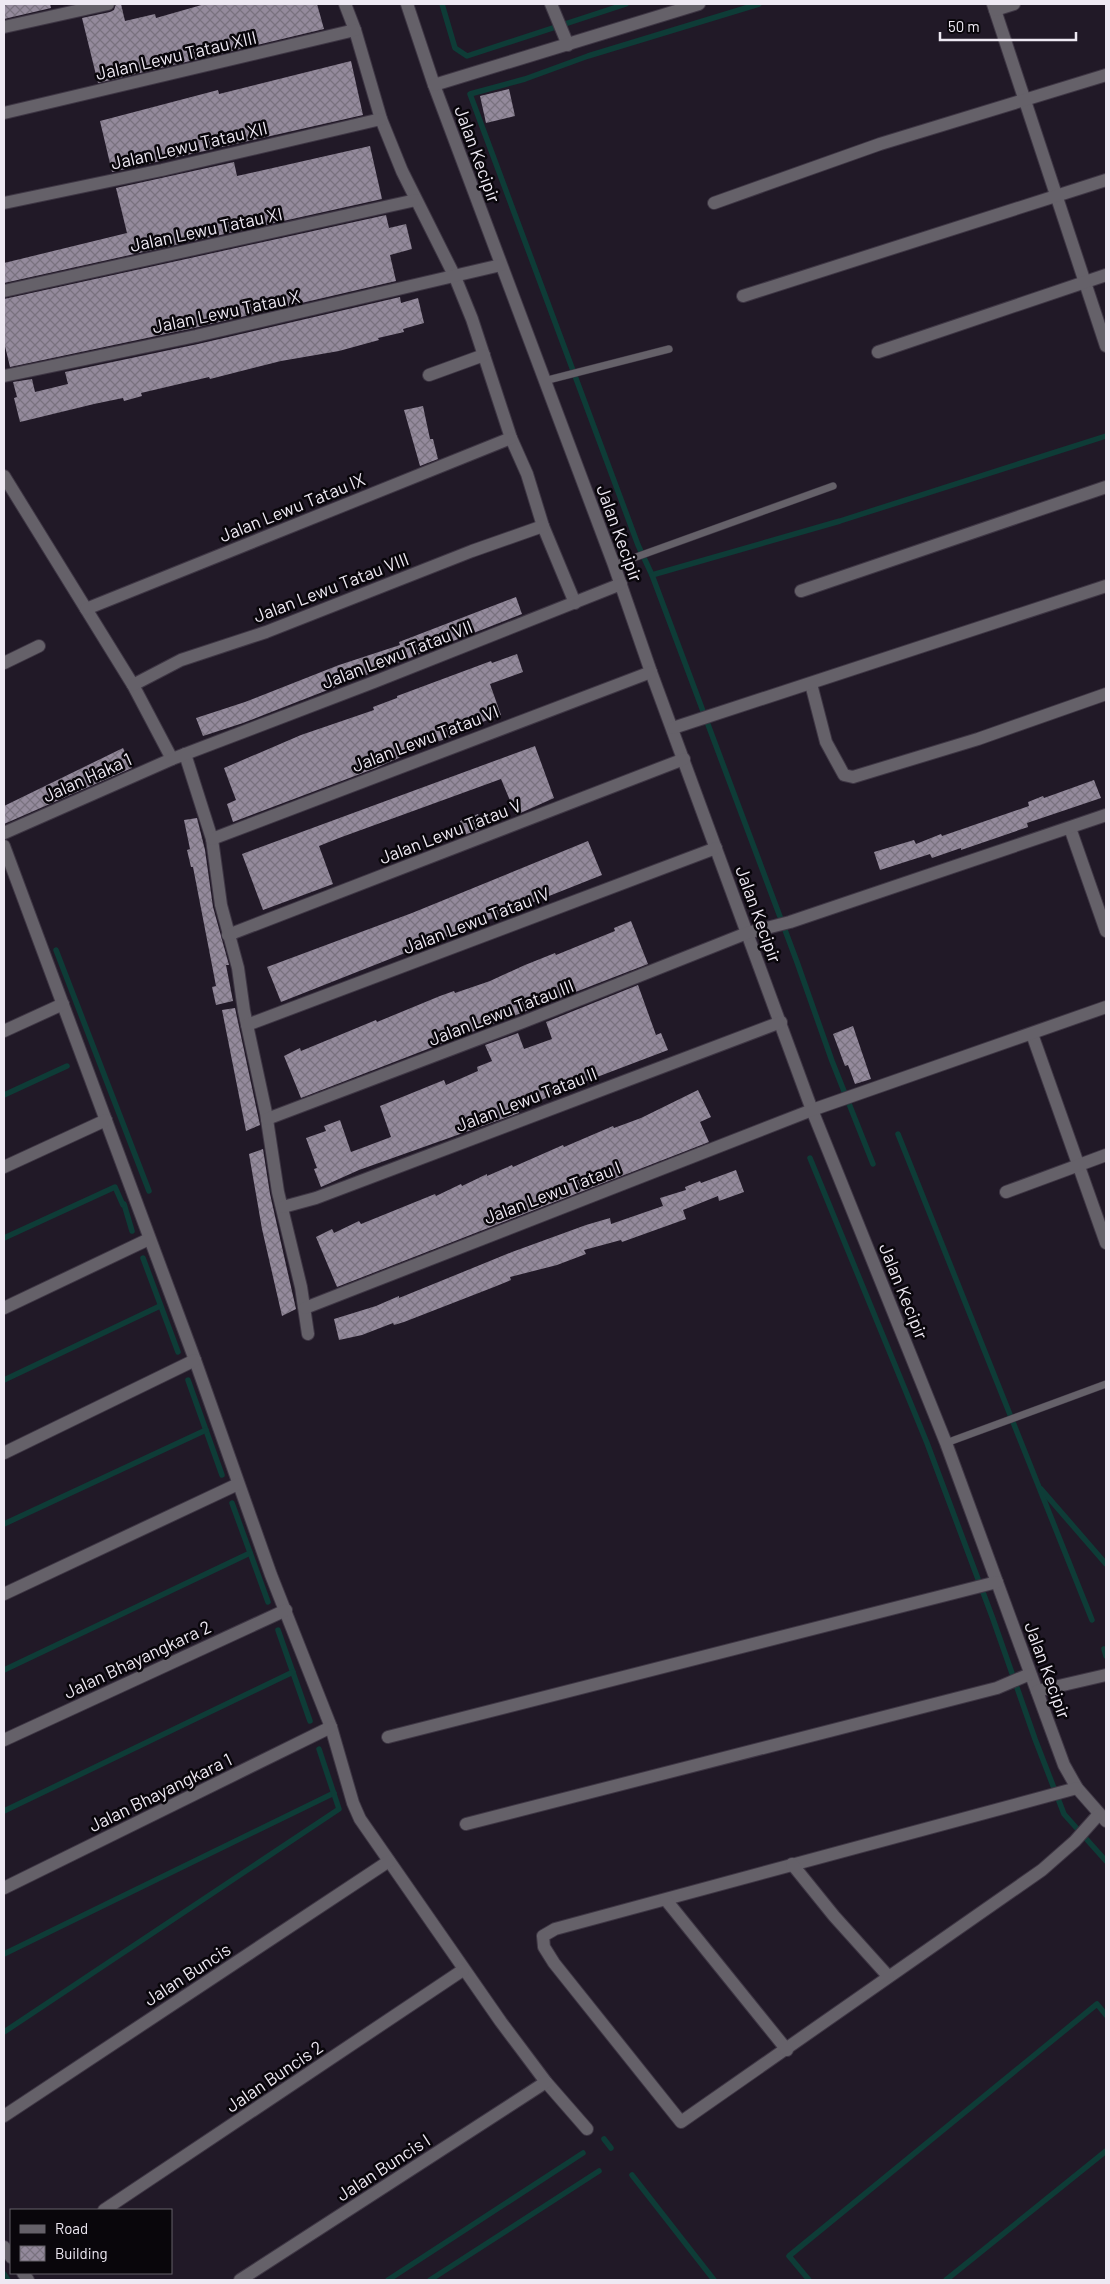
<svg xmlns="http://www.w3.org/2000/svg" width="1110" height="2284" viewBox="0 0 1110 2284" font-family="Barlow,sans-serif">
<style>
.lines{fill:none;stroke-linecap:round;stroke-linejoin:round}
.stream{stroke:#0e3c37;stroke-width:5.5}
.building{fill:url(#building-cross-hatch)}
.lane-casing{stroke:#3e3644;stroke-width:8}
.street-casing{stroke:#3e3644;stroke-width:14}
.lane{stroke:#656169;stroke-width:7}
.street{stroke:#656169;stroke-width:12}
.labels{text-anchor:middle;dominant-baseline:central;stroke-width:5;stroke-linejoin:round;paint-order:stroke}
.street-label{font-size:18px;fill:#eee9f3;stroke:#09060b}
</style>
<defs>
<pattern id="building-cross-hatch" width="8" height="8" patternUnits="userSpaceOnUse" patternTransform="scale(1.25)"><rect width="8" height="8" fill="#948a9c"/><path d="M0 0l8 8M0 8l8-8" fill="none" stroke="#79727f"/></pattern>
</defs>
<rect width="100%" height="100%" fill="#211927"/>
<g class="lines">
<g class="stream">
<path d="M442,4L455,48L467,56L626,4"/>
<path d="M652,575L638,545L470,94L525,79L588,56L759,4"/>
<path d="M56,950L149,1191"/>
<path d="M4,1095L67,1066"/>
<path d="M898,1134L1092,1620"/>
<path d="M810,1158L927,1443L993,1619L1035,1739L1064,1814L1106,1861"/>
<path d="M873,1164L832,1061L797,962L652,575L840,521L1106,436"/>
<path d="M124,1204L132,1231"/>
<path d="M4,1238L115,1187L123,1205"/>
<path d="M143,1258L178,1352"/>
<path d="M4,1380L160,1306"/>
<path d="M188,1380L222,1475"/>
<path d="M1041,1489L1106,1564"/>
<path d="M232,1503L268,1602"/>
<path d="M4,1524L206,1430"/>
<path d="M278,1630L310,1721"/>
<path d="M1104,1649L1106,1656"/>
<path d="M4,1670L250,1553"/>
<path d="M4,1811L293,1672"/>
<path d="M4,1954L334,1793"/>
<path d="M4,2032L339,1809L319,1749"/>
<path d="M604,2139L611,2148"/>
<path d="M632,2175L714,2280"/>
<path d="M4,2274L8,2280"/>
<path d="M388,2280L583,2153"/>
<path d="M430,2280L599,2171"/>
<path d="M809,2280L789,2256L1097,2004L1106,2015"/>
<path d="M946,2280L1106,2151"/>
</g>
</g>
<g class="building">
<path d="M4,4H50L51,8L4,19Z"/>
<path d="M116,4H121L125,21L155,14L156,18L205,4H317L324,29L98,83L82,18L110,12L114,10Z"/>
<path d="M351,61L363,115L112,172L100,121L218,90L219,94Z"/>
<path d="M509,89L515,116L486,123L480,96Z"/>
<path d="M370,146L382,199L4,283V263L127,233L116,188L234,162L237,176Z"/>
<path d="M386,215L389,228L406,224L412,249L390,255L396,281L194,328L10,367L4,342V299Z"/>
<path d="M400,297L401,303L418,298L424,323L403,329L404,332L378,338L379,340L339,351L281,361L210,379L209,377L141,393L142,396L124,401L123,398L94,404L20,422L14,398L17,397L13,382L32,379L35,392L68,384L65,372L198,344Z"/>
<path d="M423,406L430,439H433L438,459L420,466L404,410Z"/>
<path d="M516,597L522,614L243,723L203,736L196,718L245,702L339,665L400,645L399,642Z"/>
<path d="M517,654L523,672L490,684L501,715L477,724V725L451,737L400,755L401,757L376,768L233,822L227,804L236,800L224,768L301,735L374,710L373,707L397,698V696L491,661L492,663Z"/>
<path d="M535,746L554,798L516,815L501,779L339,838L319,846L333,884L263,910L242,854Z"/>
<path d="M123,748L132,768L4,824V806Z"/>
<path d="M1094,780L1101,798L1027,823L1028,827L961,850V848L932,858L930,854L880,870L874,852L914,840L916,844L941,834L942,836L1029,806L1028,802L1043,796L1044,798Z"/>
<path d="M478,814L483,828L464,835L460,821Z"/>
<path d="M197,818L205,850L213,907L229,965H226L233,1001L216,1005L212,987L216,986L193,867H191L187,850L190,849L184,820Z"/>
<path d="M588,841L602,875L281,1002L267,967L412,913Z"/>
<path d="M631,921L648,964L301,1098L284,1056L300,1048L301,1051L376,1020L377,1022L440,996L454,991L455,993L490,981L525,965L555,953L556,955L615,931L614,928Z"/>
<path d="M638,985L656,1035L661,1033L668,1050L576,1085L518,1110L519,1113L359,1170L321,1187L314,1169L317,1168L306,1138L326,1131L324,1126L340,1120L351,1152L391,1137L380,1106L444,1080L446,1085L478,1071L477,1067L492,1061L485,1045L518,1033L524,1049L552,1039L546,1022Z"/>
<path d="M235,1008L260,1125L246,1131L222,1010Z"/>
<path d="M853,1026L871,1079L855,1084L848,1065L845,1066L833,1034Z"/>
<path d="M698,1090L711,1117L700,1122L709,1142L337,1287L316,1237L332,1229L334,1233L359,1221L361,1224L435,1194L436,1196L461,1184L462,1186L487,1174V1176L512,1165L513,1167L563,1145L564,1147L613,1126L614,1128L641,1118Z"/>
<path d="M263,1149L270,1194L296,1309L282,1316L262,1229L249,1154Z"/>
<path d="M736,1170L744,1192L719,1201L718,1196L683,1210L686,1219L622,1242L621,1240L584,1250L586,1254L557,1265L510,1277L511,1280L494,1287L404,1322L394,1325L393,1323L362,1335L339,1340L334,1319L376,1306L399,1296V1298L512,1252L586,1225L610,1218L611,1224L663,1206L660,1198L686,1190L685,1187L700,1181L701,1183Z"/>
</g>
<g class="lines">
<defs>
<g id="lane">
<path d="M544,381L669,349"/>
<path d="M614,565L833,486"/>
<path d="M946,1443L1106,1384"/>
</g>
<g id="street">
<path d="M345,4L355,30L381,119L402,171L455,277L472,319L511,438L527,474L543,526L575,603"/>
<path d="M407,4L434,85L614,565L651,672L812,1110L946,1443L1064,1765L1077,1788L1106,1821"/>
<path d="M551,4L568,45"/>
<path d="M993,4L1106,346"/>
<path d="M995,10L1014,4"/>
<path d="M4,27L108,4"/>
<path d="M434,85L699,4"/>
<path d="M4,113L355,30"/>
<path d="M4,203L162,170L381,119"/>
<path d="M714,203L880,144L1106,75"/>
<path d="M4,291L416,200"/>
<path d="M743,296L1106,180"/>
<path d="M878,352L1106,275"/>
<path d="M429,375L484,355"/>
<path d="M4,376L196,336L501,265"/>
<path d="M4,476L133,685L172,759"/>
<path d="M801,591L1106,487"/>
<path d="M86,609L511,438"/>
<path d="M4,663L39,646"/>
<path d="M811,684L826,742L844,775L853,777L978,739L1106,694"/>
<path d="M133,685L181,660L266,632L472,551L543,526"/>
<path d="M673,728L1106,586"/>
<path d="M185,754L212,839L221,905L238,968L244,1011L266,1113L278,1192L301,1287L308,1334"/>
<path d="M1070,828L1106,931"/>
<path d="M4,833L172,759L374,682L621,584"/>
<path d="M212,839L651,672"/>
<path d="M4,846L195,1360L271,1575L331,1727L353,1803L360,1819L501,2022L546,2082L587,2129"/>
<path d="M228,935L684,759"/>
<path d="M247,1025L716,848"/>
<path d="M4,1031L63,1004"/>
<path d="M1032,1034L1106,1243"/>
<path d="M267,1119L523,1022L747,933L790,922L1106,815"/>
<path d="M4,1167L106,1120"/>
<path d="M1006,1192L1106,1155"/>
<path d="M283,1207L316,1198L781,1022"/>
<path d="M4,1308L149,1239"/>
<path d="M305,1308L812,1110L1106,1007"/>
<path d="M4,1453L195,1360"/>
<path d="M4,1594L238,1484"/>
<path d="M1037,1691L1106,1675"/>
<path d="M388,1737L997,1582"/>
<path d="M4,1740L286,1610"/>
<path d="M1077,1788L555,1929L543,1936L544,1947L554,1963L681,2122L1042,1870L1075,1841L1099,1814"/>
<path d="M466,1824L997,1688L1030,1674"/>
<path d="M792,1864L834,1916L888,1976"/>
<path d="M4,1888L331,1727"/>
<path d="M666,1900L787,2050"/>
<path d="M4,2116L389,1861"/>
<path d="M104,2210L463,1970"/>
<path d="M4,2247L11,2257"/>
<path d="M23,2273L28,2280"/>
<path d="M240,2280L546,2082"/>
</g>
</defs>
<use href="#lane" class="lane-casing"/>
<use href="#street" class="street-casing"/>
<use href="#lane" class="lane"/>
<use href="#street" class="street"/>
</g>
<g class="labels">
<g class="street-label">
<text transform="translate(176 55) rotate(-13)">Jalan Lewu Tatau XIII</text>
<text transform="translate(189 145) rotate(-13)">Jalan Lewu Tatau XII</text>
<text transform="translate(478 154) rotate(70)">Jalan Kecipir</text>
<text transform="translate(206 229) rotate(-12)">Jalan Lewu Tatau XI</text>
<text transform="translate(226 311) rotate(-12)">Jalan Lewu Tatau X</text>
<text transform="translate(292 507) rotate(-22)">Jalan Lewu Tatau IX</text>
<text transform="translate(620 533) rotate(70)">Jalan Kecipir</text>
<text transform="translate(331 587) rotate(-21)">Jalan Lewu Tatau VIII</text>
<text transform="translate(397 654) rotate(-21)">Jalan Lewu Tatau VII</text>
<text transform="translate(425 738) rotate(-21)">Jalan Lewu Tatau VI</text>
<text transform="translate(87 777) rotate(-24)">Jalan Haka 1</text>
<text transform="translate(450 831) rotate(-21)">Jalan Lewu Tatau V</text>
<text transform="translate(759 914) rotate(70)">Jalan Kecipir</text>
<text transform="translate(476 920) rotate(-21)">Jalan Lewu Tatau IV</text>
<text transform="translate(501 1012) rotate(-21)">Jalan Lewu Tatau III</text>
<text transform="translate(526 1099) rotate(-21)">Jalan Lewu Tatau II</text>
<text transform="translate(552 1192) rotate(-21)">Jalan Lewu Tatau I</text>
<text transform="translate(904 1291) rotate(68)">Jalan Kecipir</text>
<text transform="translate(137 1659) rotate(-25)">Jalan Bhayangkara 2</text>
<text transform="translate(1048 1670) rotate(70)">Jalan Kecipir</text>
<text transform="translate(160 1792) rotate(-26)">Jalan Bhayangkara 1</text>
<text transform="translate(187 1974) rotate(-33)">Jalan Buncis</text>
<text transform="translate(274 2076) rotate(-34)">Jalan Buncis 2</text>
<text transform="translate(383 2167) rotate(-33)">Jalan Buncis I</text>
</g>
</g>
<rect width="1110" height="2284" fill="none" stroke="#eee9f3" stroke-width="10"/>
<rect x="10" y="2209" width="162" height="65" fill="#09060b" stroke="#656168"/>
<rect x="20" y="2225" width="25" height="8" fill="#656169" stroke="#656168"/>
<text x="55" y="2234" font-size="15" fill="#eee9f3">Road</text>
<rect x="20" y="2246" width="25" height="15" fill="url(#building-cross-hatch)" stroke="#656168"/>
<text x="55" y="2259" font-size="15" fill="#eee9f3">Building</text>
<path d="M940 32v8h136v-8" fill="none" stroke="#eee9f3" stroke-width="2.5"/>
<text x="948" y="32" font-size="15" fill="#eee9f3" stroke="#09060b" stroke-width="4" paint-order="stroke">50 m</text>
</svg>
